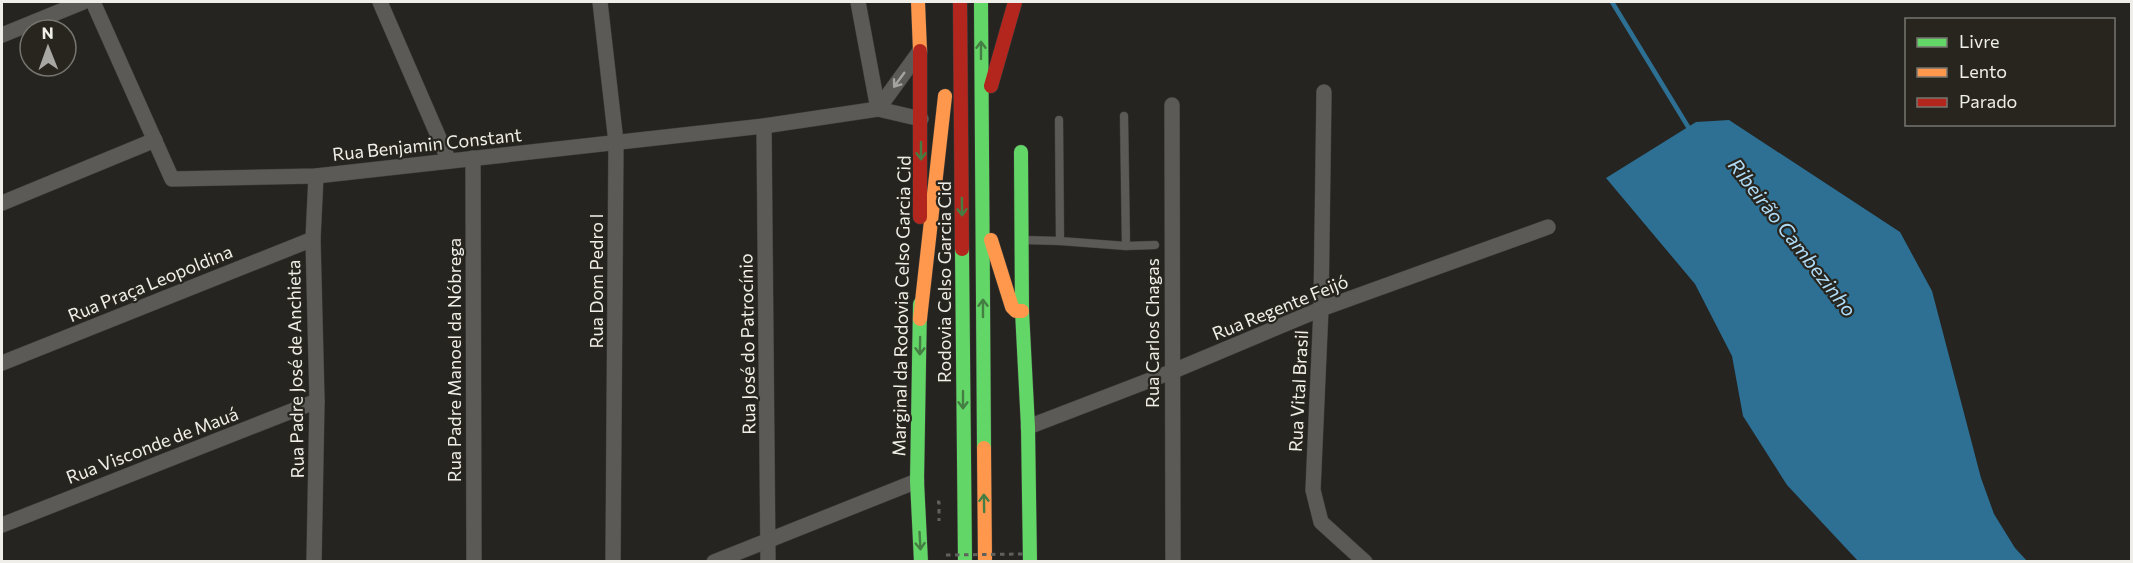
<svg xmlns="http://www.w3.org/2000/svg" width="2133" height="563" viewBox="0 0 2133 563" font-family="Commissioner,sans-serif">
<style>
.water{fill:#2d7094}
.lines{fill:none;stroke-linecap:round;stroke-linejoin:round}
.stream{stroke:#2d7094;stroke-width:4.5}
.lane-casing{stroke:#3f3e3a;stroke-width:9}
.street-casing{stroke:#3f3e3a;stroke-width:16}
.fast-casing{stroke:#3f3e3a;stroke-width:15}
.slow-casing{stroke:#3f3e3a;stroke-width:15}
.jam-casing{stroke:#3f3e3a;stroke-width:15}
.path{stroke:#60605d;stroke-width:3;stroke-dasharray:4.5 4.5;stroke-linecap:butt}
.lane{stroke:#5b5a57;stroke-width:8}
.street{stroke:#5b5a57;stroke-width:15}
.fast{stroke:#63d668;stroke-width:14}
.slow{stroke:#ff974d;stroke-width:14}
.jam{stroke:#b3261e;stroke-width:14}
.path-bridge{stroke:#60605d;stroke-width:3;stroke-dasharray:4.5 4.5;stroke-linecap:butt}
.oneway{stroke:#457e43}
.oneway2{stroke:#a6a4a0}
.labels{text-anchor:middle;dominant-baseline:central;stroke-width:4.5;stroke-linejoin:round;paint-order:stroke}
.street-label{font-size:18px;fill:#f0eee9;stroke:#27251e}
.water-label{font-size:20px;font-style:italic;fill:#afdbf6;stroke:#27251e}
</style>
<rect width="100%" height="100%" fill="#252420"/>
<path class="water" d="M1729,120L1900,232L1932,291L1981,478L1994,514L2015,548L2027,561H1858L1787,485L1743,416L1732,356L1695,284L1606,178L1696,122Z"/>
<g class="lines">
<path class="stream" d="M1612,2L1690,130"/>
<defs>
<g id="lane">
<path d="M1124,116L1126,246L1155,245"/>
<path d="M1059,120L1060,241L1126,246"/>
<path d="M1023,240L1060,241"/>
</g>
<g id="street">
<path d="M93,2L172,179L316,176L764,126L878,109L921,119"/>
<path d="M380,2L449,161"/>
<path d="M600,2L616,142L613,562"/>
<path d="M858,2L878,109"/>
<path d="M2,35L83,2"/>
<path d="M1324,92L1321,309L1313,490L1321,522L1365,562"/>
<path d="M1172,105L1173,562"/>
<path d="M878,109L920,51"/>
<path d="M764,126L768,562"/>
<path d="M473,158L474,562"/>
<path d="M2,203L155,140"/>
<path d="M2,363L313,239"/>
<path d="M1028,427L1171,372L1321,309L1548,227"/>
<path d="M2,525L317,401"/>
<path d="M314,562L317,401L313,239L316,176"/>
<path d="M714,562L917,481"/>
</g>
<g id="fast">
<path d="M981,2L984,448"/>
<path d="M1021,152L1022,311L1028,427L1030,562"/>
<path d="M962,249L965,562"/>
<path d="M920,304L917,481L921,562"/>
</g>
<g id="slow">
<path d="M918,2L920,51"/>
<path d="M991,240L1012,307L1016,311H1022"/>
<path d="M920,319L945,96"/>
<path d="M984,448L985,562"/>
</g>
<g id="jam">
<path d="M960,2L962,249"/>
<path d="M920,51V217"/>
<path d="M991,86L1015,2"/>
</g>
</defs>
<use href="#lane" class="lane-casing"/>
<use href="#street" class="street-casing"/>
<use href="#fast" class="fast-casing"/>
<use href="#slow" class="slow-casing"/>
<use href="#jam" class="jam-casing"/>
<path class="path" d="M937,502H939V521"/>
<use href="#lane" class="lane"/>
<use href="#street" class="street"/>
<use href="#fast" class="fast"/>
<use href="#slow" class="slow"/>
<use href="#jam" class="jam"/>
<path class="path-bridge" d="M946,555L1023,554"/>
</g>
<defs><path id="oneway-shaft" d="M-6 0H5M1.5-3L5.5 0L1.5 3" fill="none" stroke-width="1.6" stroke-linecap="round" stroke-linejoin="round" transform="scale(1.5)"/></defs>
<g class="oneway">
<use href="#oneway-shaft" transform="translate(981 50) rotate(-90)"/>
<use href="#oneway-shaft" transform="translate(921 151) rotate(90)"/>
<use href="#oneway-shaft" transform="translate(962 207) rotate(89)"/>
<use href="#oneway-shaft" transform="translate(983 308) rotate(-90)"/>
<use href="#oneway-shaft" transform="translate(920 346) rotate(91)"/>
<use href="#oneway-shaft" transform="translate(963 400) rotate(90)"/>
<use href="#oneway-shaft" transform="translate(984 503) rotate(-91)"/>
<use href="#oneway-shaft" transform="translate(920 541) rotate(87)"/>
</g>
<use class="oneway2" href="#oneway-shaft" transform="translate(899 80) rotate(126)"/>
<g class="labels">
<g class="street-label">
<text transform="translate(427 144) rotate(-6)">Rua Benjamin Constant</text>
<text transform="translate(596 281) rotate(-90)">Rua Dom Pedro I</text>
<text transform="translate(944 282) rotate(-90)">Rodovia Celso Garcia Cid</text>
<text transform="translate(150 283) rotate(-22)">Rua Praça Leopoldina</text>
<text transform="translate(901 306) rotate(-89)">Marginal da Rodovia Celso Garcia Cid</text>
<text transform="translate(1280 307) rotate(-22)">Rua Regente Feijó</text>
<text transform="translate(1152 333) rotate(-90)">Rua Carlos Chagas</text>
<text transform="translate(747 344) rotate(-91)">Rua José do Patrocínio</text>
<text transform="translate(454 360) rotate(-90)">Rua Padre Manoel da Nóbrega</text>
<text transform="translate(295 369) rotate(-91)">Rua Padre José de Anchieta</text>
<text transform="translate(1298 391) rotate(-87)">Rua Vital Brasil</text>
<text transform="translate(152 445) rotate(-21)">Rua Visconde de Mauá</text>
</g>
<g class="water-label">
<text transform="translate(1793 237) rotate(52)">Ribeirão Cambezinho</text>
</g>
</g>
<rect width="2133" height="563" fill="none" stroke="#f0eee9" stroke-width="6"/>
<rect x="1905" y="18" width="210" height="108" fill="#27251e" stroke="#77756f" stroke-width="1.5"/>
<rect x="1917" y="38" width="30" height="9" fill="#63d668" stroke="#77756f" stroke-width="1.5"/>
<text x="1959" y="48" font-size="18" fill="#f0eee9">Livre</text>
<rect x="1917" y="68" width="30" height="9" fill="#ff974d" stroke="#77756f" stroke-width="1.5"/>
<text x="1959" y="78" font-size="18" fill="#f0eee9">Lento</text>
<rect x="1917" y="98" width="30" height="9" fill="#b3261e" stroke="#77756f" stroke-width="1.5"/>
<text x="1959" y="108" font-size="18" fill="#f0eee9">Parado</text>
<g transform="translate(48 48) rotate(359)"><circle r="28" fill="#27251e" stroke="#77756f" stroke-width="1.5"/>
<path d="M0-4.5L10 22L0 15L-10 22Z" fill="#a9a7a3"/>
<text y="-9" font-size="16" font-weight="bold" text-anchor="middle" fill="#f0eee9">N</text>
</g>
</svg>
